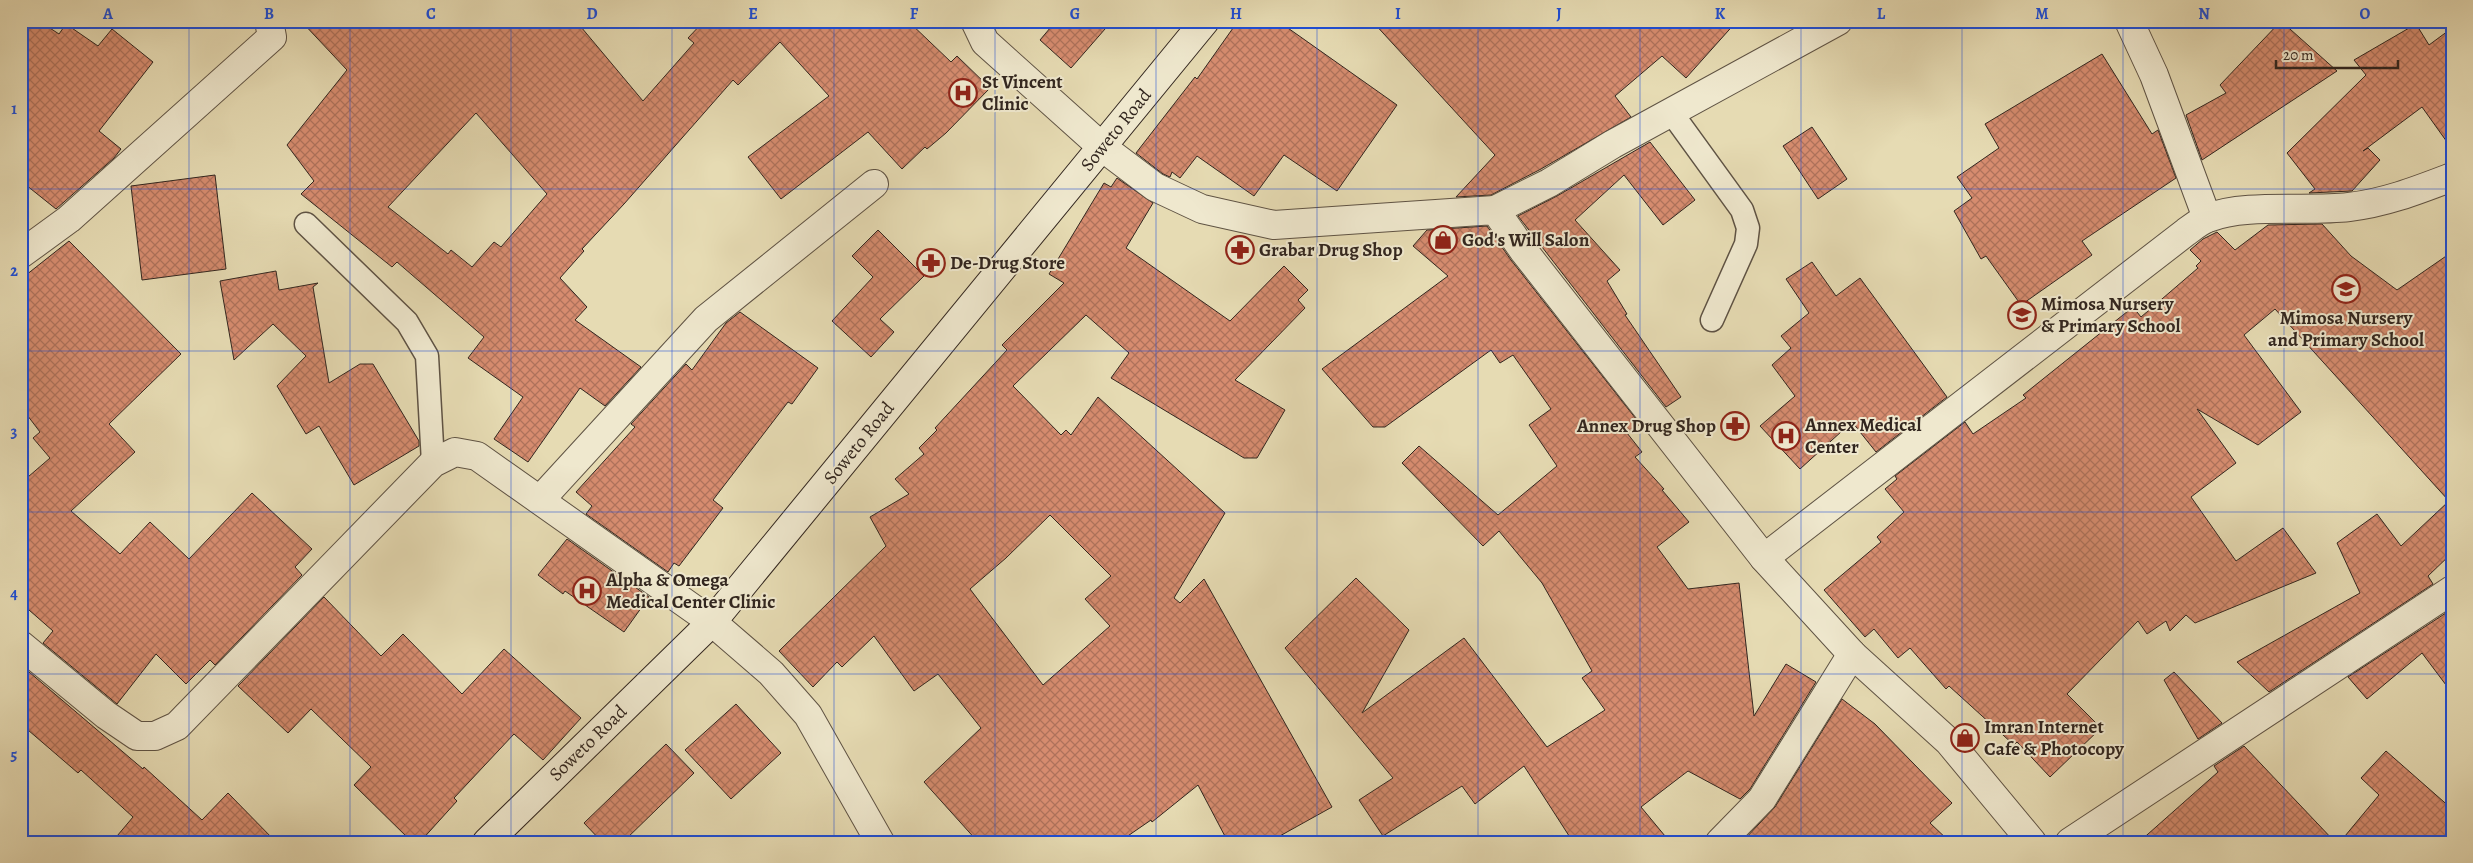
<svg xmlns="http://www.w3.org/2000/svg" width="2473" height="863" viewBox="0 0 2473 863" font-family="Alegreya,serif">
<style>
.building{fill:url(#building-cross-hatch);stroke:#32261f;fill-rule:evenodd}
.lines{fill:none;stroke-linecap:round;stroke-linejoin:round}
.lane-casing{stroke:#5f5344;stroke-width:25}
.street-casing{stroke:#5f5344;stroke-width:30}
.secondary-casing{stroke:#32261f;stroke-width:30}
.lane{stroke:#efe8ce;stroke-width:22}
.street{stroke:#efe8ce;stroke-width:28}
.secondary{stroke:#efe8ce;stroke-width:28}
.grid{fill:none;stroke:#1d4ed8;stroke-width:1;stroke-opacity:0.55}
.labels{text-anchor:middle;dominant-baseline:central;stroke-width:4;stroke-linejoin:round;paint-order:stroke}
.poi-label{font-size:19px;font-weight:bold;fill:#32261f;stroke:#efe8ce;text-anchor:start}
.street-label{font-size:19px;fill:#32261f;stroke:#efe8ce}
.neatline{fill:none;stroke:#1d4ed8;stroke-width:2}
.grid-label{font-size:16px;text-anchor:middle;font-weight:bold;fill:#1d4ed8}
</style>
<defs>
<pattern id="building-cross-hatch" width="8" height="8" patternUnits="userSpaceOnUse" patternTransform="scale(1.25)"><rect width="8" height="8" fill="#d68c6f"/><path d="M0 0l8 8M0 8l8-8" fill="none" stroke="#ae725b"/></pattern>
</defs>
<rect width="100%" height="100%" fill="#e6dbb3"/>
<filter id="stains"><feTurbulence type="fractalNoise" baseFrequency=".004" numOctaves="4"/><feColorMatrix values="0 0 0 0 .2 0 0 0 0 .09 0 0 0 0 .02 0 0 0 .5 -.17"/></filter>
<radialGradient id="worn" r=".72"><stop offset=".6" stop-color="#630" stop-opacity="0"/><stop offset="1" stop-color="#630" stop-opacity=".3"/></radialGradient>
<g class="building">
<path d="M21,21H39L59,34L66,24L98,46L112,29L153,62L99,131L121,149L114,158L56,209L21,181Z"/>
<path d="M301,21H576L643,101L694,43L688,38L704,21H908L951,62L957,56L990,88L946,133L927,149L925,147L902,169L868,132L781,199L748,157L829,96L780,42L738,85L733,80L624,204L582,249L584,251L560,278L587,307L575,320L641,367L605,406L580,388L528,462L494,439L523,397L468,358L484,337L397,262L392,267L301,194L314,181L287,145L347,70ZM476,113L547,194L501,247L494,242L472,267L451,250L448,254L388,207Z"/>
<path d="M1056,21H1112L1071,68L1040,40Z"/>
<path d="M1238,21H1278L1397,105L1337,191L1284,155L1254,196L1197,156L1180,178L1172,172L1170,177L1163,174L1136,153L1195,77L1197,79Z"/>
<path d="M1372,21H1737L1686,78L1662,56L1615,96L1631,117L1541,169L1491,195L1456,197L1495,155Z"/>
<path d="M2281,21L2337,71L2202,160L2186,115L2226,93L2220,85Z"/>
<path d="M2416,24L2429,45L2452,28V149L2422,107L2363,151L2368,148L2380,160L2352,191L2309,193L2315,189L2287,153L2366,75L2354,60Z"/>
<path d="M2102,54L2152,134L2158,130L2176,178L2082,241L2092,255L2021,305L1986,256L1981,259L1954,211L1972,198L1957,177L1999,148L1985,124Z"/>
<path d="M1812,127L1847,179L1818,199L1783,146Z"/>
<path d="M1650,142L1695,200L1663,225L1624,175L1575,220L1620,270L1607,281L1627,314L1625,315L1681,397L1666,407L1518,216L1557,196Z"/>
<path d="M215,175L226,269L142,280L131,186Z"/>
<path d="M1117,178L1153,203L1126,248L1230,321L1284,266L1308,290L1298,300L1305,308L1235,380L1285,410L1257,458H1244L1111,378L1129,353L1086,315L1013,386L1061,435L1066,430L1071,435L1098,397L1225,513L1174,598L1180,603L1204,579L1332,807L1269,842H1228L1198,785L1152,822L1151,820L1119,842H978L924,782L981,728L938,674L914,691L874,636L842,667L837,662L813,687L779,651L886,546L870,517L909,494L895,479L924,454L919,448L937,430L935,428L1007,350L1002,345L1064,283L1049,274L1104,183L1111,187ZM1050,515L1111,576L1085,599L1110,626L1043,685L970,589L1006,558Z"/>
<path d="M2322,224L2351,256L2397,290L2452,252V553L2428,576L2433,584L2269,692L2237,662L2360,593L2337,543L2377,514L2401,546L2449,501L2275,309L2244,335L2301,412L2258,445L2197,409L2236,463L2191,497L2236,561L2283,528L2316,573L2195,623L2186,615L2170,631L2166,621L2147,634L2138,621L2067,694L2101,728L2050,777L2017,742L2014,745L1949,686L1946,689L1910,648L1898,658L1874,629L1865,637L1824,590L1881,542L1877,537L1904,512L1885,489L1897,479L1895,476L1965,422L1973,434L2026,398L2023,395L2133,307L2141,317L2198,268L2196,266L2201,261L2190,250L2203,239L2217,232L2235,250L2268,225Z"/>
<path d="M1487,226L1511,260L1640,424L1627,433L1642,452L1635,457L1664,489L1662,490L1689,522L1657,547L1688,589L1739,583L1754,716L1786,664L1816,682L1750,789L1740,799L1688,771L1641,807L1670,842H1573L1524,766L1475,804L1462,786L1383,836L1359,800L1393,778L1285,648L1356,578L1409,630L1362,713L1464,638L1547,747L1605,710L1582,678L1592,671L1542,583L1499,531L1483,546L1402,463L1419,446L1498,515L1557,466L1529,425L1551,409L1513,355L1500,363L1491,350L1385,427H1373L1322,369L1448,276L1413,246L1427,230Z"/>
<path d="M878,230L924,276L880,319L894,332L871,357L832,321L873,277L852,256Z"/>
<path d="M69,241L181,354L109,424L135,452L71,511L120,554L150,522L189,559L252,493L312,549L295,567L302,575L215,665L210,660L186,684L156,654L117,704L43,643L53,631L21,603V483L50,458L33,438L40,432L21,407V279Z"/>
<path d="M1812,262L1836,296L1860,278L1947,397L1876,452L1852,422L1800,469L1760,426L1795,396L1772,365L1791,348L1781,336L1809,313L1786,279Z"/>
<path d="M276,271L279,290L318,283L313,287L329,383L360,364H373L419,441V446L354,485L319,426L306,434L277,386L306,356L273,324L234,360L220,281Z"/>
<path d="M740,312L818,368L792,404L788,402L713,500L723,508L679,566L674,563L668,572L586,514L592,506L576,492L635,427L631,424L686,364L692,370L726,323Z"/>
<path d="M567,539L649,597L624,632L565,591L563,594L538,575Z"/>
<path d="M324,597L381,656L403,634L462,694L504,649L581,718L543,760L514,734L454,798L457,801L420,842H412L354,785L371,767L311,709L288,733L238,686Z"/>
<path d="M2452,609V693L2422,653L2367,699L2348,677Z"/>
<path d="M22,666L143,769L144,767L202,820L228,793L276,842H112L133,817L81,770L78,773L21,724Z"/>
<path d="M2174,672L2222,723L2198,739L2164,680Z"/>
<path d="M1842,699L1875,724L1952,803L1930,823L1950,842H1742L1775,807Z"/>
<path d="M736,704L781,753L731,799L685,750Z"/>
<path d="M666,744L694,773L623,842H602L584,823Z"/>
<path d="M2244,746L2335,842H2139L2218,772L2214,766Z"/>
<path d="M2386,751L2452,809V842H2340L2379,795L2361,778Z"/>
</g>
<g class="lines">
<defs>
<g id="lane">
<path d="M1671,112L1742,210L1748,228L1746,244L1712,320"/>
<path d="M306,224L407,322L427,356L433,463"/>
</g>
<g id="street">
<path d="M975,21L985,42L1102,147L1155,187L1202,209L1274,225L1495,210L1523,250L1764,558L1852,654L1949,742L2032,842"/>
<path d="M2129,21L2154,75L2207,218"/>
<path d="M1495,210L1549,183L1613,144L1838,21"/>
<path d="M21,254L69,219L272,37L269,21"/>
<path d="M540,500L706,319L874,184"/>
<path d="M1764,558L2186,232C2193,227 2200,221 2208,218C2245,203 2307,212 2349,207C2385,203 2418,190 2452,177"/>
<path d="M21,645L106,715L137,736H155L177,726L433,463L455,452L477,456L712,622L771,673L808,715L880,842"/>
<path d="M1720,842L1762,799L1852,654"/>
<path d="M2070,842L2452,590"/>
</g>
<path id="secondary" d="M487,842L712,622L1205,21"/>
</defs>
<use href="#lane" class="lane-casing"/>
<use href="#street" class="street-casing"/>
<use href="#secondary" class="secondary-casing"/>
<use href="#lane" class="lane"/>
<use href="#street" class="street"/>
<use href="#secondary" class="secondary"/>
</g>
<path class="grid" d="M189,21V842M350,21V842M511,21V842M672,21V842M834,21V842M995,21V842M1156,21V842M1317,21V842M1478,21V842M1640,21V842M1801,21V842M1962,21V842M2123,21V842M2284,21V842M21,189H2452M21,351H2452M21,512H2452M21,674H2452"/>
<defs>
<symbol id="hospital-ring" viewBox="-11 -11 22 22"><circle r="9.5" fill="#efe8ce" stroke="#8f2418" stroke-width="1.5"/><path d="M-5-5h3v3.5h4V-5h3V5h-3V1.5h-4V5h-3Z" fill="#8f2418"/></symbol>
<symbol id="shop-ring" viewBox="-11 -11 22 22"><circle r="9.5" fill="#efe8ce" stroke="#8f2418" stroke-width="1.5"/><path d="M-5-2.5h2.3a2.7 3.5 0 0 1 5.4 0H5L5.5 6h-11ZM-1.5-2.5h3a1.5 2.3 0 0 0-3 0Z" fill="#8f2418"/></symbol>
<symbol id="pharmacy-ring" viewBox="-11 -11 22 22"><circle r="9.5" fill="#efe8ce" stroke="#8f2418" stroke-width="1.5"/><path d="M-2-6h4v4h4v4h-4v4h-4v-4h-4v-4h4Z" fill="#8f2418"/></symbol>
<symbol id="school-ring" viewBox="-11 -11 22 22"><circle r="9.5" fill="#efe8ce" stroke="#8f2418" stroke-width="1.5"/><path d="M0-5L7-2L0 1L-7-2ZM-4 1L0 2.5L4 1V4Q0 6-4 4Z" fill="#8f2418"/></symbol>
</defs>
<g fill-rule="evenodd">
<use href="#hospital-ring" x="947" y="77" width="32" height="32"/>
<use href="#shop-ring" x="1427" y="224" width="32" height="32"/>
<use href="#pharmacy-ring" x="1224" y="234" width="32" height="32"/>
<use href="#pharmacy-ring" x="915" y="247" width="32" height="32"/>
<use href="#school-ring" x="2330" y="273" width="32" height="32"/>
<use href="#school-ring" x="2006" y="299" width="32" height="32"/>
<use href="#pharmacy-ring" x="1719" y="410" width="32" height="32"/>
<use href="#hospital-ring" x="1770" y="420" width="32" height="32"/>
<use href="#hospital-ring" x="571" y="575" width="32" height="32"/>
<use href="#shop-ring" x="1949" y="722" width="32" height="32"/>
</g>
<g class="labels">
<g class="poi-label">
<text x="982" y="82">St Vincent<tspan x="982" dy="22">Clinic</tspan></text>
<text x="1462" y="240">God's Will Salon</text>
<text x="1259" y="250">Grabar Drug Shop</text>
<text x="950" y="263">De-Drug Store</text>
<text x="2041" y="304">Mimosa Nursery<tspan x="2041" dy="22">&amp; Primary School</tspan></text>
<text x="2346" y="318" text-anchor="middle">Mimosa Nursery<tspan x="2346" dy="22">and Primary School</tspan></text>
<text x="1805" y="425">Annex Medical<tspan x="1805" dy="22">Center</tspan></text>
<text x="1716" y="426" text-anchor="end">Annex Drug Shop</text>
<text x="606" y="580">Alpha &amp; Omega<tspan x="606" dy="22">Medical Center Clinic</tspan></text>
<text x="1984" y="727">Imran Internet<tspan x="1984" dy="22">Cafe &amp; Photocopy</tspan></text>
</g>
<g class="street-label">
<text transform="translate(1116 130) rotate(-51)">Soweto Road</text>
<text transform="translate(859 443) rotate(-51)">Soweto Road</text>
<text transform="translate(588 743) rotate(-44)">Soweto Road</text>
</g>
</g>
<rect width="2473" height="863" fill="none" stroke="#e6dbb3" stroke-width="55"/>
<path d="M2276 60v8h122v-8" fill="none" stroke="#32261f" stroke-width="2.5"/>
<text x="2283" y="60" font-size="15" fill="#32261f" stroke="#efe8ce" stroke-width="4" paint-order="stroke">20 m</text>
<rect x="28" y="28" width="2418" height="808" class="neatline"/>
<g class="grid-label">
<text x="108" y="19">A</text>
<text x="269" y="19">B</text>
<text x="431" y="19">C</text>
<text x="592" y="19">D</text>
<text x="753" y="19">E</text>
<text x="914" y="19">F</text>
<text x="1075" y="19">G</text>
<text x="1236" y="19">H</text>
<text x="1398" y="19">I</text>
<text x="1559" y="19">J</text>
<text x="1720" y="19">K</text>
<text x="1881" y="19">L</text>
<text x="2042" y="19">M</text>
<text x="2204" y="19">N</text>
<text x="2365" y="19">O</text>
<text x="14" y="114">1</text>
<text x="14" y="276">2</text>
<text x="14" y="437">3</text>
<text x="14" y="599">4</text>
<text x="14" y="760">5</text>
</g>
<rect width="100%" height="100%" filter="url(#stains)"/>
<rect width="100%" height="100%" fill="url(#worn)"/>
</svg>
